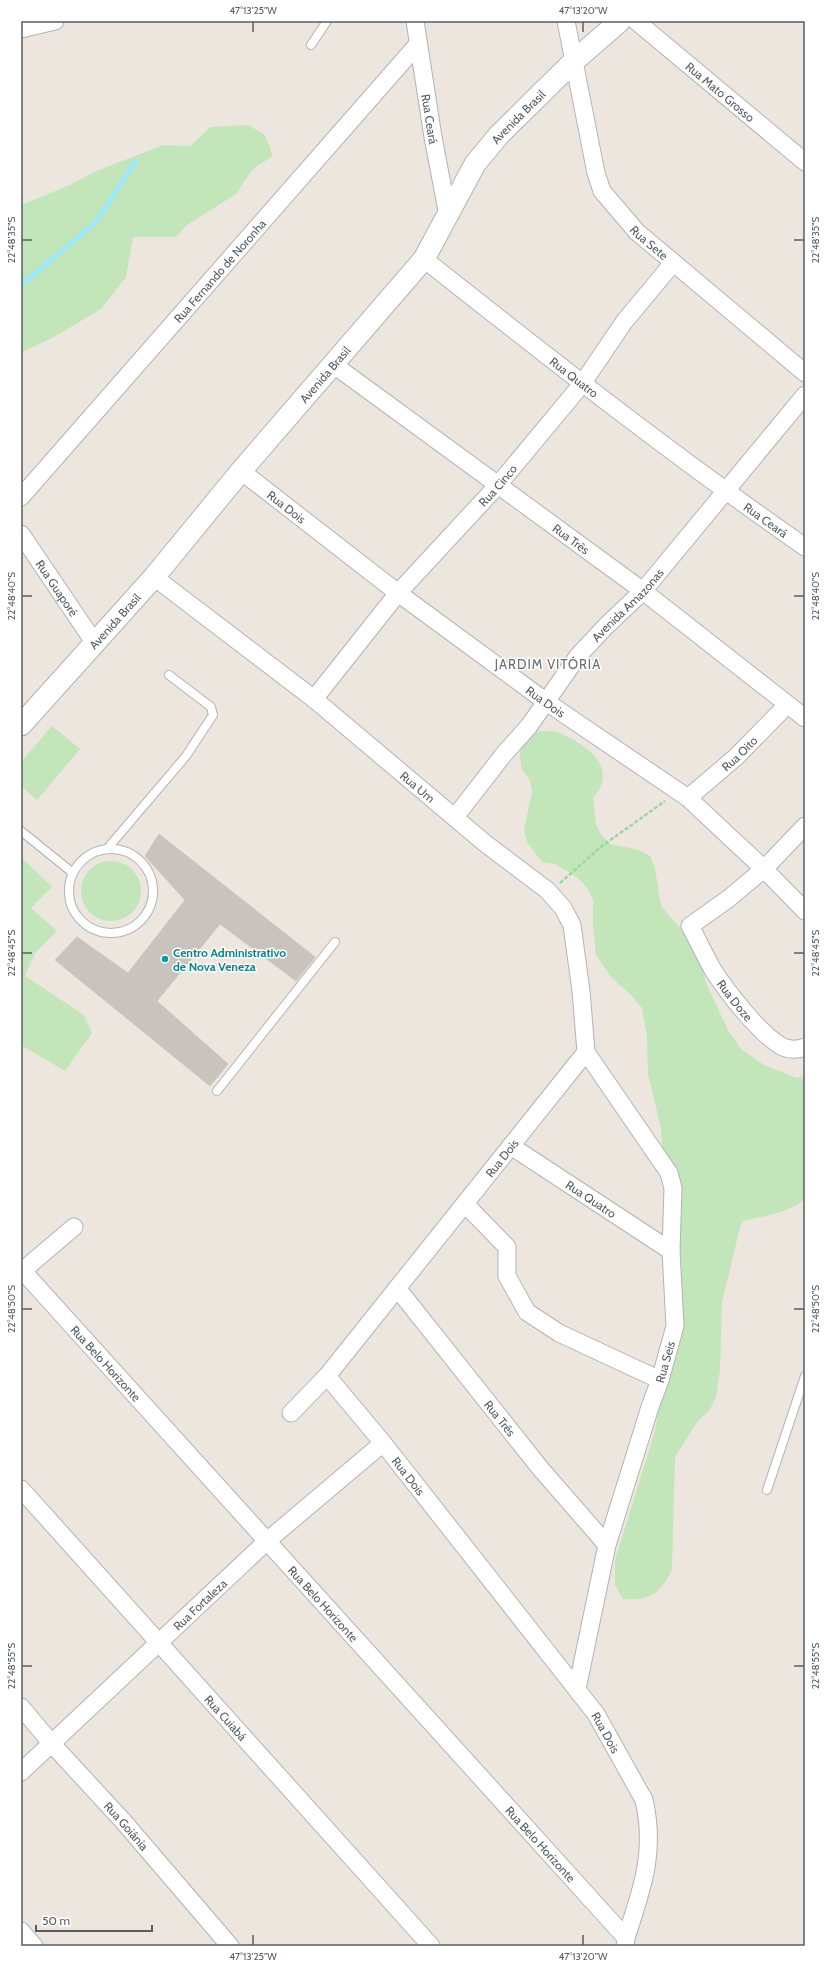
<svg xmlns="http://www.w3.org/2000/svg" width="826" height="1967" viewBox="0 0 826 1967" font-family="Cabin,sans-serif">
<style>
.green{fill:#c2e5b9}
.lines{fill:none;stroke-linecap:round;stroke-linejoin:round}
.stream{stroke:#9be9ff;stroke-width:4.5}
.building{fill:#c9c3be;stroke:#d0c6bd}
.service-casing{stroke:#b0b4b7;stroke-width:10}
.minor-casing{stroke:#b0b4b7;stroke-width:19}
.tertiary-casing{stroke:#b0b4b7;stroke-width:23}
.path{stroke:#9cd79f;stroke-width:2.5;stroke-dasharray:4 2;stroke-linecap:butt}
.service{stroke:#fff;stroke-width:8}
.minor{stroke:#fff;stroke-width:17}
.tertiary{stroke:#fff;stroke-width:21}
.ticks{fill:none;stroke:#585d61;stroke-width:1.5}
.culture-dot{fill:#0f9aa8;stroke:#fff;stroke-width:1.5}
.labels{text-anchor:middle;dominant-baseline:central;stroke-width:3;stroke-linejoin:round;paint-order:stroke}
.street-label{font-size:12px;fill:#585d61;stroke:#fff}
.culture-label{font-size:12px;font-weight:bold;fill:#0d838f;stroke:#fff;text-anchor:start}
.neighbourhood-label{font-size:13px;letter-spacing:1px;fill:#697073;stroke:#fff}
.neatline{fill:none;stroke:#585d61;stroke-width:1.5}
.ticks-label{font-size:10px;text-anchor:middle;fill:#585d61}
</style>
<rect width="100%" height="100%" fill="#ece6de"/>
<g class="green">
<path d="M248,125L265,135L273,156L253,169L236,194L187,225L176,237H133L126,277L101,309L54,337L22,352L21,354V205L70,185L94,172L163,145L190,146L211,127Z"/>
<path d="M52,726L80,749L37,800L21,786V762Z"/>
<path d="M529,732C538,732 549,730 557,732C562,733 567,737 572,739C596,752 615,773 593,798L596,825L602,836L610,844L639,850L650,856L655,868L661,906L696,946L704,972L705,981L728,1030L741,1049L764,1065L797,1078L805,1075V1199C784,1215 767,1215 743,1221L740,1227L722,1303L720,1370L716,1397L709,1411L698,1421L675,1457L672,1569C661,1593 651,1601 623,1599L615,1585V1560L655,1431L660,1399L663,1338L681,1268L679,1229L662,1147L661,1128L648,1074L647,1036L642,1008L630,994L611,977L596,955L593,927V900L588,889L578,878L555,864L542,862L527,842L524,830L532,792L530,780L522,770L520,756L521,742Z"/>
<path d="M21,857L52,887L31,908L57,931L35,953L25,976L84,1015L92,1033L65,1071L21,1045Z"/>
<circle cx="111" cy="891" r="30"/>
</g>
<g class="lines">
<path class="stream" d="M21,285L96,222L136,161"/>
</g>
<path class="building" d="M159,834L315,957L296,981L220,924L157,1001L228,1064L210,1086L55,960L77,937L128,973L185,900L145,856Z"/>
<g class="lines">
<defs>
<g id="service">
<path d="M311,45L327,21"/>
<path d="M21,831L73,873"/>
<path d="M107,849L186,756L213,715L211,707L169,675"/>
<circle cx="111" cy="891" r="42"/>
<path d="M217,1091L335,942"/>
<path d="M767,1490L805,1376"/>
</g>
<g id="minor">
<path id="s1" d="M415,21L433,137L448,216"/>
<path id="s2" d="M566,21L596,173L602,191L637,232L805,373"/>
<path id="s3" d="M636,21L805,162"/>
<path d="M21,29L55,21"/>
<path id="s4" d="M424,259C549,358 674,456 805,547"/>
<path id="s5" d="M334,365L643,591L805,718"/>
<path id="s6" d="M241,471L398,593L545,701L688,798L764,869L805,911"/>
<path id="s7" d="M21,497L418,44"/>
<path id="s8" d="M21,534L94,642"/>
<path id="s9" d="M154,577L314,699L486,844L547,890L563,908L572,925L581,991L586,1052L669,1173L673,1188L671,1251L675,1326L660,1380L650,1407L607,1545L577,1689"/>
<path id="s10" d="M314,699L398,593L498,485L582,384L624,322L673,263"/>
<path id="s11" d="M688,798L736,757L787,705"/>
<path id="s12" d="M455,817L504,754L529,726L578,656L606,626L643,591L805,395"/>
<path id="s13" d="M805,826L764,869L728,899L690,926C698,940 705,956 713,970C728,993 758,1032 781,1046C788,1050 798,1050 805,1047"/>
<path id="s14" d="M511,1146L671,1251"/>
<path d="M465,1204L507,1247V1276L527,1312L559,1333L660,1380"/>
<path id="s15" d="M21,1269L626,1938"/>
<path d="M21,1272L74,1227"/>
<path id="s16" d="M397,1288L540,1468L607,1545"/>
<path id="s17" d="M327,1376L383,1443L596,1714L644,1800C656,1852 642,1889 626,1938L625,1946"/>
<path id="s18" d="M291,1413L327,1376L586,1052"/>
<path id="s19" d="M21,1489L431,1946"/>
<path id="s20" d="M21,1707L52,1744L123,1821L230,1946"/>
<path id="s21" d="M21,1772L267,1541L383,1443"/>
<path d="M21,1931L34,1946"/>
</g>
<g id="tertiary">
<path id="s22" d="M21,725L154,577L241,471L424,259L475,164L499,135L574,61L620,21"/>
</g>
</defs>
<use href="#service" class="service-casing"/>
<use href="#minor" class="minor-casing"/>
<use href="#tertiary" class="tertiary-casing"/>
<path class="path" d="M560,883L602,846L665,801"/>
<use href="#service" class="service"/>
<use href="#minor" class="minor"/>
<use href="#tertiary" class="tertiary"/>
</g>
<path class="ticks" d="M253,22V32M583,22V32M22,240H32M794,240H804M22,596H32M794,596H804M22,953H32M794,953H804M22,1309H32M794,1309H804M22,1666H32M794,1666H804M253,1935V1945M583,1935V1945"/>
<circle class="culture-dot" cx="165" cy="959" r="4"/>
<g class="labels">
<g class="street-label">
<text stroke="none"><textPath href="#s3" startOffset="110">Rua Mato Grosso</textPath></text>
<text stroke="none"><textPath href="#s22" startOffset="788">Avenida Brasil</textPath></text>
<text stroke="none"><textPath href="#s1" startOffset="99">Rua Ceará</textPath></text>
<text stroke="none"><textPath href="#s2" startOffset="244">Rua Sete</textPath></text>
<text stroke="none"><textPath href="#s7" startOffset="301">Rua Fernando de Noronha</textPath></text>
<text stroke="none"><textPath href="#s22" startOffset="464">Avenida Brasil</textPath></text>
<text stroke="none"><textPath href="#s4" startOffset="191">Rua Quatro</textPath></text>
<text stroke="none"><textPath href="#s10" startOffset="282">Rua Cinco</textPath></text>
<text stroke="none"><textPath href="#s6" startOffset="58">Rua Dois</textPath></text>
<text stroke="none"><textPath href="#s4" startOffset="430">Rua Ceará</textPath></text>
<text stroke="none"><textPath href="#s5" startOffset="294">Rua Três</textPath></text>
<text stroke="none"><textPath href="#s8" startOffset="65">Rua Guaporé</textPath></text>
<text stroke="none"><textPath href="#s12" startOffset="274">Avenida Amazonas</textPath></text>
<text stroke="none"><textPath href="#s22" startOffset="140">Avenida Brasil</textPath></text>
<text stroke="none"><textPath href="#s6" startOffset="382">Rua Dois</textPath></text>
<text stroke="none"><textPath href="#s11" startOffset="68">Rua Oito</textPath></text>
<text stroke="none"><textPath href="#s9" startOffset="337">Rua Um</textPath></text>
<text stroke="none"><textPath href="#s13" startOffset="240">Rua Doze</textPath></text>
<text stroke="none"><textPath href="#s18" startOffset="331">Rua Dois</textPath></text>
<text stroke="none"><textPath href="#s14" startOffset="96">Rua Quatro</textPath></text>
<text transform="translate(665 1362) rotate(-74)">Rua Seis</text>
<text stroke="none"><textPath href="#s15" startOffset="127">Rua Belo Horizonte</textPath></text>
<text stroke="none"><textPath href="#s16" startOffset="166">Rua Três</textPath></text>
<text stroke="none"><textPath href="#s17" startOffset="129">Rua Dois</textPath></text>
<text stroke="none"><textPath href="#s15" startOffset="451">Rua Belo Horizonte</textPath></text>
<text stroke="none"><textPath href="#s21" startOffset="245">Rua Fortaleza</textPath></text>
<text stroke="none"><textPath href="#s19" startOffset="307">Rua Cuiabá</textPath></text>
<text stroke="none"><textPath href="#s17" startOffset="453">Rua Dois</textPath></text>
<text stroke="none"><textPath href="#s20" startOffset="159">Rua Goiânia</textPath></text>
<text stroke="none"><textPath href="#s15" startOffset="775">Rua Belo Horizonte</textPath></text>
</g>
<g class="culture-label">
<text x="173" y="952">Centro Administrativo<tspan x="173" dy="14">de Nova Veneza</tspan></text>
</g>
<g class="neighbourhood-label">
<text x="548" y="664">JARDIM VITÓRIA</text>
</g>
</g>
<rect width="826" height="1967" fill="none" stroke="#ffffff" stroke-width="44"/>
<path d="M36 1925v6h116v-6" fill="none" stroke="#585d61" stroke-width="2"/>
<text x="42" y="1925" font-size="12" fill="#585d61" stroke="#ffffff" stroke-width="3" paint-order="stroke">50 m</text>
<rect x="22" y="22" width="782" height="1923" class="neatline"/>
<g class="ticks-label">
<text x="253" y="14">47°13'25"W</text>
<text x="583" y="14">47°13'20"W</text>
<text transform="translate(11 240) rotate(-90)" y="4">22°48'35"S</text>
<text transform="translate(815 240) rotate(-90)" y="4">22°48'35"S</text>
<text transform="translate(11 596) rotate(-90)" y="4">22°48'40"S</text>
<text transform="translate(815 596) rotate(-90)" y="4">22°48'40"S</text>
<text transform="translate(11 953) rotate(-90)" y="4">22°48'45"S</text>
<text transform="translate(815 953) rotate(-90)" y="4">22°48'45"S</text>
<text transform="translate(11 1309) rotate(-90)" y="4">22°48'50"S</text>
<text transform="translate(815 1309) rotate(-90)" y="4">22°48'50"S</text>
<text transform="translate(11 1666) rotate(-90)" y="4">22°48'55"S</text>
<text transform="translate(815 1666) rotate(-90)" y="4">22°48'55"S</text>
<text x="253" y="1960">47°13'25"W</text>
<text x="583" y="1960">47°13'20"W</text>
</g>
</svg>
